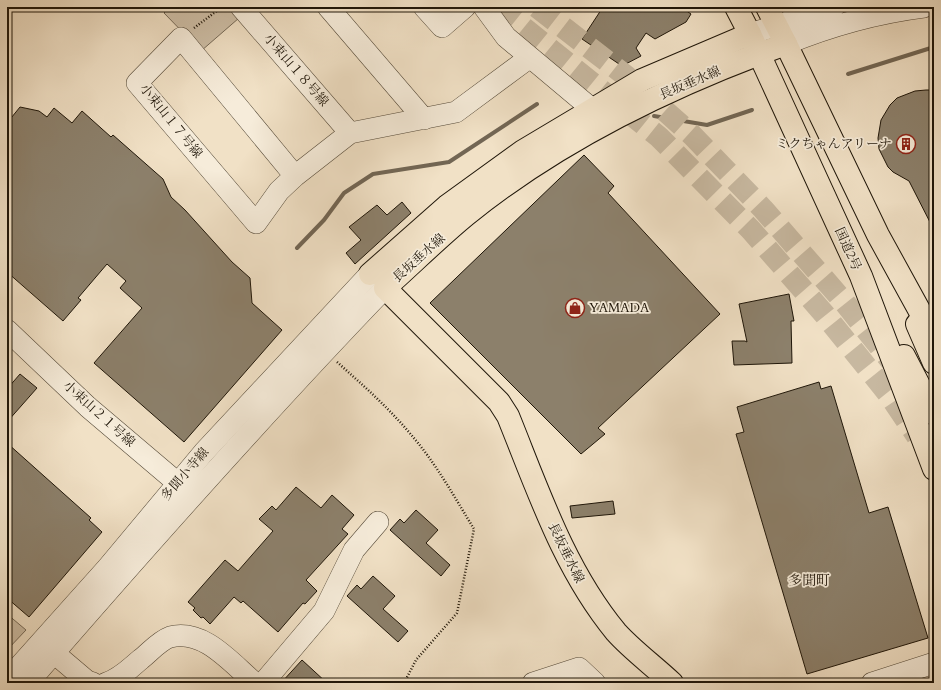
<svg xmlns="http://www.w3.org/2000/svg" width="941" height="690" viewBox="0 0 941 690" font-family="Cardo,'Noto Serif JP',serif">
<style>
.green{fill:#cdbea6;stroke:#766a58}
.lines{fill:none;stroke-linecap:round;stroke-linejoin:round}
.stream{stroke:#726654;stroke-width:4}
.building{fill:#8c806b;stroke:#1f1609}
.highway-tunnel{stroke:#c7b8a0;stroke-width:22;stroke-dasharray:22 11;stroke-linecap:butt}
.minor-casing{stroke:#544938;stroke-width:22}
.major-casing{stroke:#1f1609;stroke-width:24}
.highway-casing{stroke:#1f1609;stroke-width:24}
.path{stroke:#1f1609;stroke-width:2.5;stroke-dasharray:1 2;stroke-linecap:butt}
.minor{stroke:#f6ecda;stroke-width:21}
.major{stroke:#f1e1c6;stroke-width:22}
.highway{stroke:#f1e1c6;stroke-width:22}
.labels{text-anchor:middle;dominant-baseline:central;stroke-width:3.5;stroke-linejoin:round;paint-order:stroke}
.street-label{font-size:13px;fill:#1f1609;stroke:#f6ecda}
.poi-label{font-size:13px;fill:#1f1609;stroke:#f6ecda;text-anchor:end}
.neighbourhood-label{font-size:14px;fill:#1f1609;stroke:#f6ecda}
</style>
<rect width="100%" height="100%" fill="#f1e1c6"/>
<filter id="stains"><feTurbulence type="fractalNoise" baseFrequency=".005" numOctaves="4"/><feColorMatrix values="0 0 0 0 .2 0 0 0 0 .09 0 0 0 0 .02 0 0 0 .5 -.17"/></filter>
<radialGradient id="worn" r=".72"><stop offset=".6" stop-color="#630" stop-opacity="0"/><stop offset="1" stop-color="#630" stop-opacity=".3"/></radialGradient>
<g class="green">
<path d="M170,7H229L239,18L201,51L164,13Z"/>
<path d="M7,614L26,630L7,650Z"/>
</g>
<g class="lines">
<g class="stream">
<path d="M848,74L934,47"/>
<path d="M654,116L707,125L752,110"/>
<path d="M297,248L324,220L344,193L373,174L449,162L537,104"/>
</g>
</g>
<g class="building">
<path d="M603,7H681L691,14L686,22L655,39L646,33L636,48L641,56L622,66L582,39Z"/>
<path d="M926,90H934V230L909,181L893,172L888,167L879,149L878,138L881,120L890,105L897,98L915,91Z"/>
<path d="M20,107L39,111L47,117L54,108L72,123L82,111L111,137L113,135L163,179L171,197L185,210L232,262L250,278L252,303L282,330L184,442L94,363L142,308L120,288L126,281L107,264L78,298L81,300L63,321L7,272V123Z"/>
<path d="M584,155L614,186L608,193L720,314L598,428L605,434L581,454L430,303Z"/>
<path d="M402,202L411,213L355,264L346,253L361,240L349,227L377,205L387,215Z"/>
<path d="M789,294L794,321H791L792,363L734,365L732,341H745L747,342L739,304Z"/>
<path d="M20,374L37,388L7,422V389Z"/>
<path d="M819,382L821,389L831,386L869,513L888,507L928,638L807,674L736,434L744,432L737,407Z"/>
<path d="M7,443L91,518L89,520L102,532L29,617L7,598Z"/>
<path d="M296,487L321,508L332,495L354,515L342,529L348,534L306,580L317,591L305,604L303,603L278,632L243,601L241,603L234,597L210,624L203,617L201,618L193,610L195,608L188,602L225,560L238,571L273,531L259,519L272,506L276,510Z"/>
<path d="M613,501L615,514L572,518L570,506Z"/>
<path d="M416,510L438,530L426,543L450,565L441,576L390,530L400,519L404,523Z"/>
<path d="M373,576L395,596L383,609L408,631L398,642L347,596L357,585L361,589Z"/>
<path d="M302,660L327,683H281Z"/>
</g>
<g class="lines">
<g class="highway-tunnel">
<path d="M498,7L659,137L751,230L825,315L890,396L917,436"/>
<path d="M537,7L626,76L692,135L763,209L845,303L891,361"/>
</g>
<defs>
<g id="minor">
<path d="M241,7L350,133"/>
<path d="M328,7L424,119"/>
<path d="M424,7L442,27L465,7"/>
<path d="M484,7L506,37L592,109"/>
<path d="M750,34L834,7"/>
<path d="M786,44C830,26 876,13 924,7"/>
<path d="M295,176L181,38L137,83L256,223L279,191L295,176L350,133L456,112L529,58"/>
<path d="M7,330L88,407L187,491"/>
<path d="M54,653L87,681L93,683"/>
<path d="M7,680L108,567L204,452L370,274"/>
<path d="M28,683C144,549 262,416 385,288"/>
<path d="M106,683C120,679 130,668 141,659C150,652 159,641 170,637C204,628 232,664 255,683"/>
<path d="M263,683L324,611L354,550L378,522"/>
<path d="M533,683L579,668L595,683"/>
<path d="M872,683L934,663"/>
</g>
<g id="major">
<path d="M370,274L447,206L523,151L642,80L750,34L736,7"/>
<path d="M672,683C654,666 632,650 616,632C564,569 538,490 508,416L499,402L385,288C412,264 438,238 466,215C561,138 672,85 786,44L767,7"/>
</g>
<g id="highway">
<path d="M750,34L861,276L934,469"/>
<path d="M786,44L878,235L934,337"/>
<path d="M917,324L934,363"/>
<path d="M904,356L934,414"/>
</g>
</defs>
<use href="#minor" class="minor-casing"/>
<use href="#major" class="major-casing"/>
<use href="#highway" class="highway-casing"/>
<g class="path">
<path d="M194,28L222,7"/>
<path d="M337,362C364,386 390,409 413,437C437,465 455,498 474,529L457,613L416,660L404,683"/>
</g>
<use href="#minor" class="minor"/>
<use href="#major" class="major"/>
<use href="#highway" class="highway"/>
</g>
<defs>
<symbol id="building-ring" viewBox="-11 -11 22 22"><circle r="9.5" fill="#f6ecda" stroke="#8f2418" stroke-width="1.5"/><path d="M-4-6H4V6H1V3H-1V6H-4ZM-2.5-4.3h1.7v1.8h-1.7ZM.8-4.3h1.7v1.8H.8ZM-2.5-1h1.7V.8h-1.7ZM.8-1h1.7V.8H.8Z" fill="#8f2418"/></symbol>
<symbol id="shop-ring" viewBox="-11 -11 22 22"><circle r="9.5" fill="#f6ecda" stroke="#8f2418" stroke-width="1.5"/><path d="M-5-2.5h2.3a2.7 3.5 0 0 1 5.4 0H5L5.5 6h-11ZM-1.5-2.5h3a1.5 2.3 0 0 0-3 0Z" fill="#8f2418"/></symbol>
</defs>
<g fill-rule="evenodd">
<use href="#building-ring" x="895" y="133" width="22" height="22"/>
<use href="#shop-ring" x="564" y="297" width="22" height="22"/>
</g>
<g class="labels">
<g class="street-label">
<text transform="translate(296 70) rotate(49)">小束山１８号線</text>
<text transform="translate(690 83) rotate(-23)">長坂垂水線</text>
<text transform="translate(171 121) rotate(51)">小束山１７号線</text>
<text transform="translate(848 249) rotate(66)">国道2号</text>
<text transform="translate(419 258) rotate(-42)">長坂垂水線</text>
<text transform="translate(99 414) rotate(42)">小束山２１号線</text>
<text transform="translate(185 474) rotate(-49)">多聞小寺線</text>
<text transform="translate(566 553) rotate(64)">長坂垂水線</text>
</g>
<g class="poi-label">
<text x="892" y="144">ミクちゃんアリーナ</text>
<text x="589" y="308" text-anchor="start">YAMADA</text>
</g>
<g class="neighbourhood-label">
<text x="809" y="580">多聞町</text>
</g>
</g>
<rect width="941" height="690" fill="none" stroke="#f1e1c6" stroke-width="24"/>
<rect x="8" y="8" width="925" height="674" fill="none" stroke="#1f1609" stroke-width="2"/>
<rect x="12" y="12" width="917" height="666" fill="none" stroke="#1f1609"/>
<rect width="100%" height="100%" filter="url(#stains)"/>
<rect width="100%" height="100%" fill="url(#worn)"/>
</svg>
